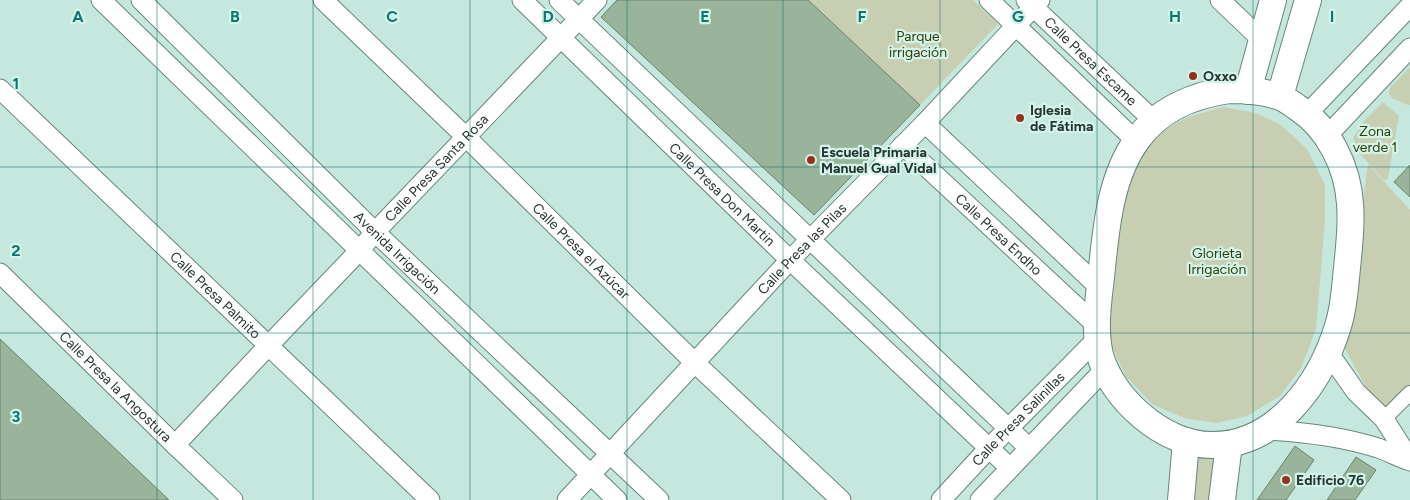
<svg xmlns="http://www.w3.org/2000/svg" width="1410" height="500" viewBox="0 0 1410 500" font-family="Figtree,sans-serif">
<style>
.green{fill:#c7ceb2}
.building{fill:#99b49b;stroke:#6c806e}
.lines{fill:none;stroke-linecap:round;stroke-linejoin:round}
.pedestrian-casing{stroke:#67857d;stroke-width:16}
.minor-casing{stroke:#67857d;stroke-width:21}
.secondary-casing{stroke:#67857d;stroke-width:28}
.pedestrian{stroke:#fff;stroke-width:14}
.minor{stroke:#fff;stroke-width:19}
.secondary{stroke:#fff;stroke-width:26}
.grid{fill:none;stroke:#0f766e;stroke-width:1;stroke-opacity:0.55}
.poi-dot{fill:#982e1c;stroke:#d3f4eb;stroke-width:2}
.labels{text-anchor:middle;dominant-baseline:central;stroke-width:4.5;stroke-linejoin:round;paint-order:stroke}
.park-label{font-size:14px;fill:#353d04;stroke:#d3f4eb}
.street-label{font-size:14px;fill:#273330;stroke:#d3f4eb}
.poi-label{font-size:14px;font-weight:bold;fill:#273330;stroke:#d3f4eb;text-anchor:start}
.grid-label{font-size:16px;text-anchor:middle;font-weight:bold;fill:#0f766e;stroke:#d3f4eb;stroke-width:4.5;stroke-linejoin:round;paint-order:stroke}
</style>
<rect width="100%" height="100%" fill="#c6e7dd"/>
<g class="green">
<path d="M808,0H973L998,24L920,105Z"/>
<path d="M1410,67V105H1408L1392,98L1389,94L1390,88Z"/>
<path d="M1383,102L1399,116L1388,178L1385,181L1360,154L1353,138L1364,121Z"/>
<path d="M1223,107L1256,113L1281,125L1307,149L1325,185V220L1316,329L1301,368L1280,396L1247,416L1216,423L1184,418L1152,404L1125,375L1110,342L1109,317L1124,185L1138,158L1161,132L1185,118Z"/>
<path d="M1368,164L1410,210V394L1387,426L1344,347Z"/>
<path d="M1193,454L1223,459L1218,500H1189Z"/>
</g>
<g class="building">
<path d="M617,0H808L920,105L814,215L601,17Z"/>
<path d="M1410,165V197L1394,182Z"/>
<path d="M0,339L169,500H0Z"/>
<path d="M1295,446L1314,460L1286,500H1257Z"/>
<path d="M1356,457L1376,470L1355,500H1327Z"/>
</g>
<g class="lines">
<defs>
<path id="pedestrian" d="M1384,419L1410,393"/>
<g id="minor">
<path d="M101,0L617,500"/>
<path id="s1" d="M141,0L375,232L659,500"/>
<path id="s2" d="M323,0L466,137L694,362L841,500"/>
<path id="s3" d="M522,0L790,260L1010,468"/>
<path d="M559,0L1029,448"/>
<path d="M989,0L1136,141"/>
<path id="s4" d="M1026,0L1154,121"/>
<path d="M1220,0L1262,40"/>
<path id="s5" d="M0,89L430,500"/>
<path d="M1307,114L1410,6"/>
<path d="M925,123L1099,287"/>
<path d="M1327,136L1410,48"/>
<path id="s6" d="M903,145L1096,325"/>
<path id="s7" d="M0,273L175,445L233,500"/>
<path d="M1328,352L1356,392L1384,419L1410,460"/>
<path d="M1267,430C1305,432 1341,436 1378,448C1389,452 1399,457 1410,461"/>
<path id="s8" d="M175,445L269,345L359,251L375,232L597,0"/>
<path id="s9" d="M567,500L790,260L925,123L1040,0"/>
<path id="s10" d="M941,500L990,447L1098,338"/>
<path d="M980,500L1105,369"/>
</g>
<g id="secondary">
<path d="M1229,90C1245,90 1262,91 1277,96C1285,98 1292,104 1298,108C1329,128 1348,168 1350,204C1352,225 1349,247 1347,268C1345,287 1344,308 1338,326C1321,382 1277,446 1211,445C1164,445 1112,399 1100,355C1094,329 1098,303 1101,277C1106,231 1109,179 1137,140C1158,110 1193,95 1229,90Z"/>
<path d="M1248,91L1273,0"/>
<path d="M1280,96L1308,0"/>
<path d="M1181,500L1186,441"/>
<path d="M1222,500L1229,444"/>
</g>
</defs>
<use href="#pedestrian" class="pedestrian-casing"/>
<use href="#minor" class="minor-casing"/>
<use href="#secondary" class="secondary-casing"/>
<use href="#pedestrian" class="pedestrian"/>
<use href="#minor" class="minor"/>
<use href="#secondary" class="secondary"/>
</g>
<path class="grid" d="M157,0V500M313,0V500M470,0V500M627,0V500M783,0V500M940,0V500M1097,0V500M1253,0V500M0,167H1410M0,333H1410"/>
<g class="poi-dot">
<circle cx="1193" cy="76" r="5"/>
<circle cx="1020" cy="118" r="5"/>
<circle cx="811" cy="160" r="5"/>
<circle cx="1286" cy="480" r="5"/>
</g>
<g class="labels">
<g class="park-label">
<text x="918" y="36">Parque<tspan x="918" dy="16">irrigación</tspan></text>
<text x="1375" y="131">Zona<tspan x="1375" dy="16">verde 1</tspan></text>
<text x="1217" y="253">Glorieta<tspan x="1217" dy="16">Irrigación</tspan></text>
</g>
<g class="street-label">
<text stroke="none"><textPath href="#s4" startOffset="89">Calle Presa Escame</textPath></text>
<text stroke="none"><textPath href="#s8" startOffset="381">Calle Presa Santa Rosa</textPath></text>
<text stroke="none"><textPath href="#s3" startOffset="279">Calle Presa Don Martin</textPath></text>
<text stroke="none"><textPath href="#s6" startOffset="131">Calle Presa Endho</textPath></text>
<text stroke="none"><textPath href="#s9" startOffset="344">Calle Presa las Pilas</textPath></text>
<text stroke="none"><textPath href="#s2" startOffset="360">Calle Presa el Azúcar</textPath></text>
<text stroke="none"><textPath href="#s1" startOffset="360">Avenida Irrigación</textPath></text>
<text stroke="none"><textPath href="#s5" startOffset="298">Calle Presa Palmito</textPath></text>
<text stroke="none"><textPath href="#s7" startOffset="162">Calle Presa la Angostura</textPath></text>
<text stroke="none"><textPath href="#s10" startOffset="112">Calle Presa Salinillas</textPath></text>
</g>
<g class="poi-label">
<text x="1203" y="76">Oxxo</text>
<text x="1030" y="110">Iglesia<tspan x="1030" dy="16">de Fátima</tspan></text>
<text x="821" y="152">Escuela Primaria<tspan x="821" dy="16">Manuel Gual Vidal</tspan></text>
<text x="1296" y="480">Edificio 76</text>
</g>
</g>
<g class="grid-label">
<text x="78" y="22">A</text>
<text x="235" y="22">B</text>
<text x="392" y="22">C</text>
<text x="548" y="22">D</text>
<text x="705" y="22">E</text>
<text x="862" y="22">F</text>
<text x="1018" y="22">G</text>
<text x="1175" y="22">H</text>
<text x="1332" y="22">I</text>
<text x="16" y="89">1</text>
<text x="16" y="256">2</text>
<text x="16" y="422">3</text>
</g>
</svg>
